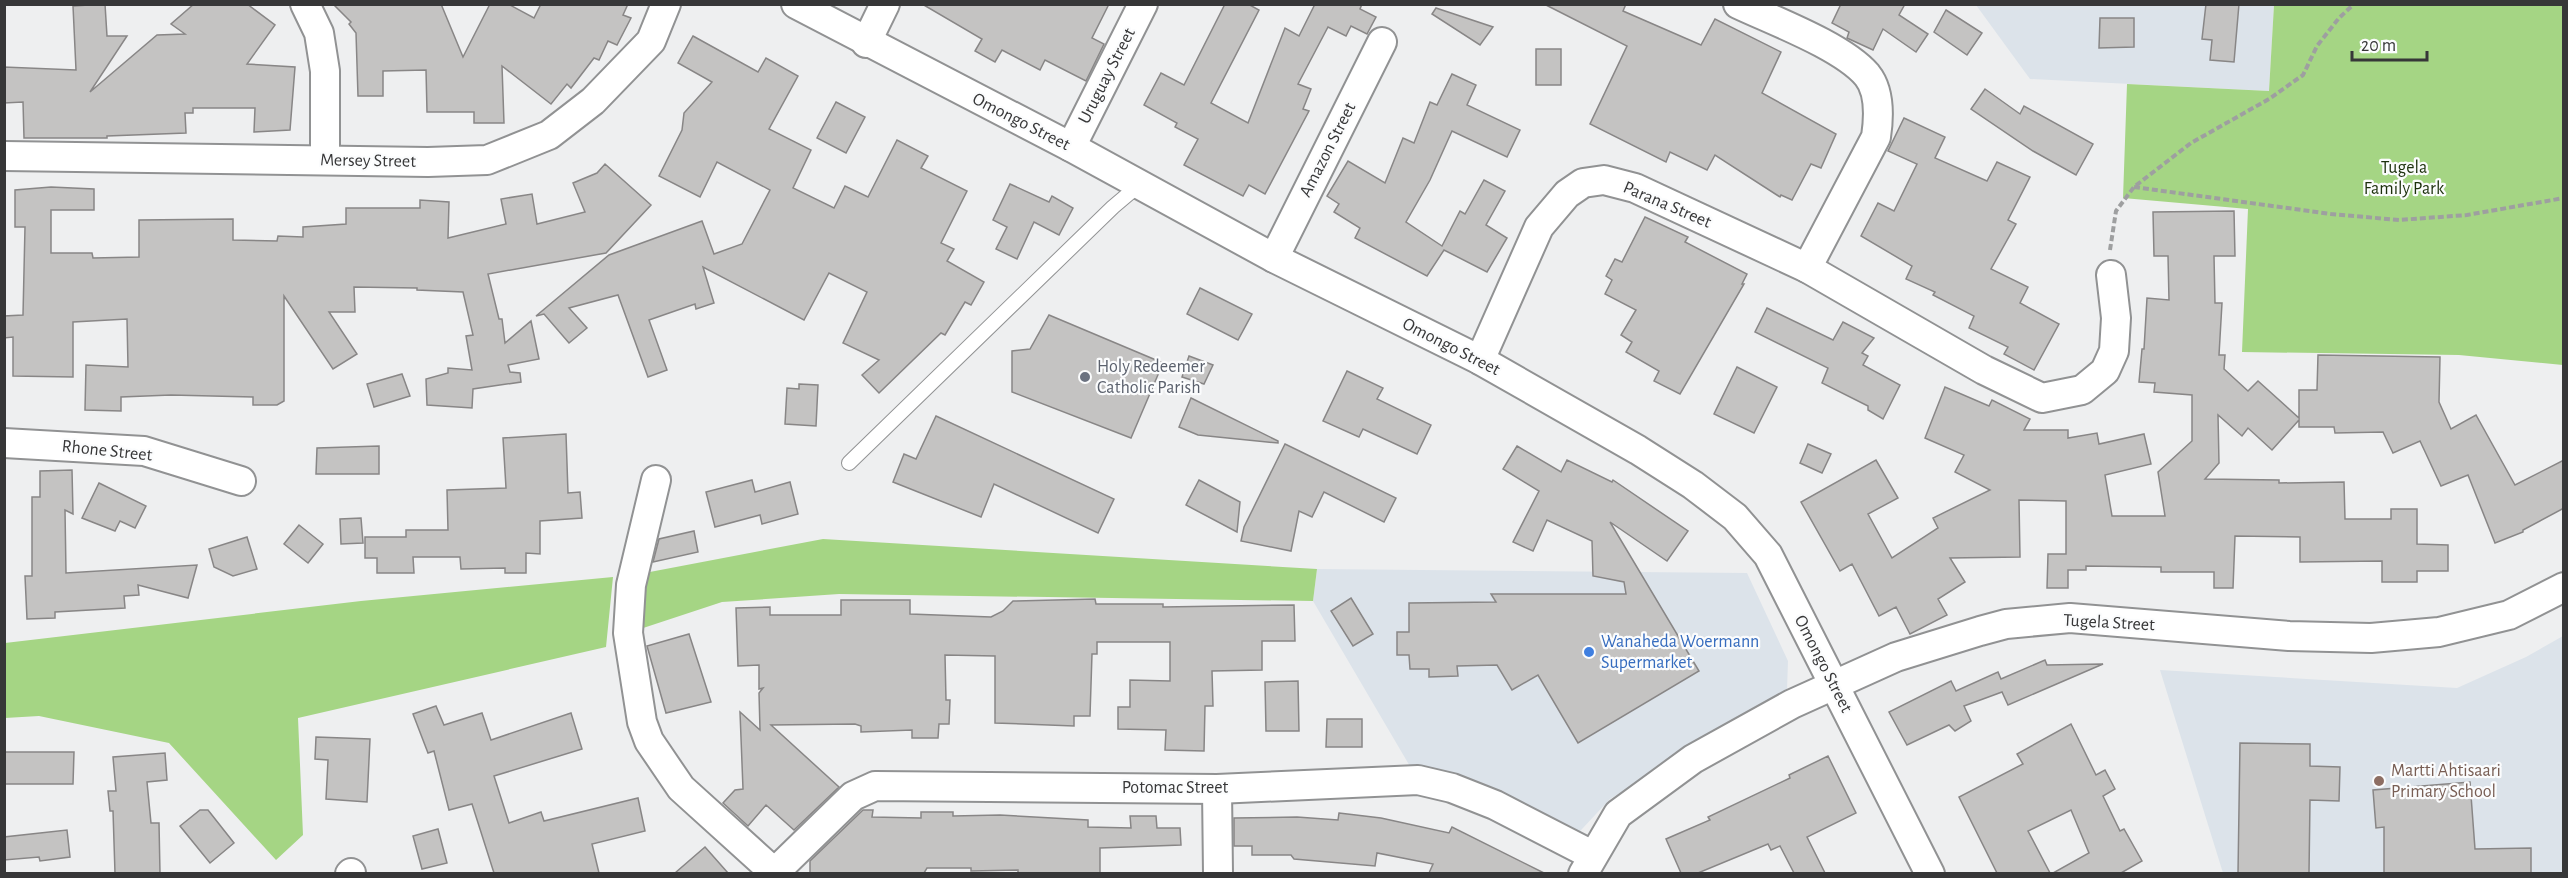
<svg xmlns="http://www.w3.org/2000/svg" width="2568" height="878" viewBox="0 0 2568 878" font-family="'Alegreya Sans',sans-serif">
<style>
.built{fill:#dce3ea}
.green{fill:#a5d584}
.building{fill:#c4c3c2;stroke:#888686;stroke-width:1.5}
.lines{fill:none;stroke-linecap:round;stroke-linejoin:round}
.lane-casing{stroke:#919293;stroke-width:16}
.street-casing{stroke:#919293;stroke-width:32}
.path{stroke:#9e9fa0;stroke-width:4;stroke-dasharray:6 3;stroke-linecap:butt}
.lane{stroke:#fff;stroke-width:14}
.street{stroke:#fff;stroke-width:28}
.worship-dot{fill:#6b7280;stroke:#fbfcfd;stroke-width:2}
.shop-dot{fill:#3f7fe0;stroke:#fbfcfd;stroke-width:2}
.education-dot{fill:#8d6e63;stroke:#fbfcfd;stroke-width:2}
.labels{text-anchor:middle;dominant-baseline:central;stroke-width:4.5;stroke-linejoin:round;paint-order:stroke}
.street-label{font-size:18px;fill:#373738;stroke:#fbfcfd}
.park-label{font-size:18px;fill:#1c300c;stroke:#fbfcfd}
.worship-label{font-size:18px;fill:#5b616d;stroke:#fbfcfd;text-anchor:start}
.shop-label{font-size:18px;fill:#366cbe;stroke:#fbfcfd;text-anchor:start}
.education-label{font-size:18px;fill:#785e54;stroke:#fbfcfd;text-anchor:start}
</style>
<rect width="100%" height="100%" fill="#eeeff0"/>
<g class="built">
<path d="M1976,5H2274L2269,91L2030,79Z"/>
<path d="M1317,569L1747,573L1788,661L1787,690L1610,799L1569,843L1418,780L1313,601Z"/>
<path d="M2563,636V873H2223L2160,670L2457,688L2526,657Z"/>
</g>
<g class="green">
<path d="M2274,5H2563V365L2459,355L2242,352L2248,209L2123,198L2127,84L2269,91Z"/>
<path d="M823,539L1317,569L1313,601L839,594L722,602L628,633L634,575Z"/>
<path d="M613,577L606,647L298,718L303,835L276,860L169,743L39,716L5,718V643L361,601Z"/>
</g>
<g class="building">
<path d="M105,4L107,36H127L90,92L157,35L185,34L171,24L194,4H247L275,25L247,64L295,67L290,130L254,132L255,108H193V113H185L186,133L107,136V138H24L23,102L4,103V67L76,70L73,6Z"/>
<path d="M333,4H441L463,57L490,4H508L534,18L541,4H628L623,15L631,18L617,45L608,41L599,60L594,58L571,88L567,84L551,104L502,66L504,123H474V112H427L426,70L383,71V96H358L356,33L349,24L351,22Z"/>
<path d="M922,4H1109L1092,38L1104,44L1086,81L1045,60L1040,70L1002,50L995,62L975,51L982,39Z"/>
<path d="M1225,4H1248L1259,10L1211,103L1248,123L1285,28L1299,36L1314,6L1311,4H1362L1360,9L1376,17L1367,34L1351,26L1346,36L1328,27L1298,84L1311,89L1303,109L1309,111L1265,194L1249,185L1243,196L1184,165L1198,139L1175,127L1177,123L1144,105L1161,73L1184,85Z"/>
<path d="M1544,4H1626L1623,11L1701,45L1715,19L1781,52L1762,93L1836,134L1821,168L1811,164L1792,200L1781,195L1780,197L1715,155L1707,170L1670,152L1666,162L1590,124L1627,46Z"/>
<path d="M1841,4H1905L1899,15L1928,34L1916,52L1883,29L1873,50L1847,38L1849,32L1832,23Z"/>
<path d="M2206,4H2239L2234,62L2210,60L2212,40L2202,39Z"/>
<path d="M1436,8L1493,27L1480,45L1432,14Z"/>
<path d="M1946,10L1982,33L1967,55L1934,32Z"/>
<path d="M2100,18H2134V47L2099,48Z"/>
<path d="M693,36L758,72L766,58L798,76L769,129L811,150L793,188L834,208L845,186L868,197L897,140L928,156L921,168L967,191L941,243L954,249L947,261L984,282L971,305L965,302L945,335L941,333L879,393L862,375L879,360L843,343L867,292L829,273L804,320L703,267L714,303L696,309L695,304L649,320L667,370L648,377L618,295L569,308L587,328L569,343L544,314L536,316L609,255L702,221L714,254L742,244L770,190L717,162L700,197L659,176L682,130L684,113L712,82L678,63Z"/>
<rect x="1536" y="49" width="25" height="36"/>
<path d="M1452,74L1476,85L1467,105L1520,130L1507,157L1452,131L1430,180L1406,222L1442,246L1460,211L1465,214L1484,180L1505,191L1486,225L1507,238L1487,272L1444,250L1427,276L1355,238L1360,228L1334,212L1339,204L1327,196L1348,161L1385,183L1403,138L1414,143L1430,102L1437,105Z"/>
<path d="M1985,89L2020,114L2024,106L2093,144L2076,175L2033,151L1971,109Z"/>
<path d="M836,102L865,117L846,153L817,138Z"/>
<path d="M1904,118L1945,137L1935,158L1987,181L1997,162L2030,177L2008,220L2016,224L1991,269L2028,287L2020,303L2059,324L2034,370L2004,354L2008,347L1969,328L1974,316L1933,295L1935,292L1906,279L1912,266L1861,236L1878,203L1894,211L1917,164L1888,151Z"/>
<path d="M605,164L651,205L606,253L488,274L499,319H502L505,343L531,321L539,359L508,365L510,372L520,373L521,382L473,389L472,408L427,405L426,379L448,373V368L472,370L466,336L473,335L463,292L417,290V288L354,287L355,312H329L357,354L333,369L284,296V401L277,405H253V397L171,395L121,397V411L85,410L86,365L128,367L127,319L73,322V377L13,376V337L4,338V316L23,315L25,227H15V190L51,187L94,189V210H51V253H92L93,258L139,257V220L233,219V240L277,241L278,236L303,237V227L346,224V208H420V200L449,202L448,238L506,224L501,199L532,194L537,224L585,212L573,183L597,173Z"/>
<path d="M1010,184L1049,202L1052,196L1073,208L1059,235L1034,222L1017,259L996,249L1007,227L993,220Z"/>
<path d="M2234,211L2235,256H2214L2215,303H2222L2219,355H2225L2224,369L2248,391L2258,381L2299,418V390H2317L2318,355L2440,357L2439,402L2451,429L2476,415L2515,485L2564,460V508L2523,530V532L2495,543L2468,475L2441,486L2420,441L2393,453L2383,432L2335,433L2334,427H2299V420L2272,450L2248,428L2242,436L2218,415L2219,463L2205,479L2279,480V483L2344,482L2345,519H2391V509H2417V544L2448,545V571H2417V582H2382V561L2300,562V537L2235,536L2233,588H2214V572H2161V567L2086,566V570H2068V588H2047L2048,554H2066V501L2019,500L2020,557L1950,558L1965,582L1938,599L1947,615L1910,634L1896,607L1879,616L1852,564L1840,571L1801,502L1876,460L1898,498L1868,514L1892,558L1938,528L1933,518L1990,490L1955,472L1964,455L1925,438L1945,387L1989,406L1992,400L2030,419L2024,430H2068V438L2097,433L2099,444L2144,434L2151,464L2105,475L2112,516H2165L2158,472L2192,441V395L2154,392L2155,383L2139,382L2142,349H2144L2147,298L2169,300L2168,256H2154L2153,212Z"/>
<path d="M1645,217L1688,237L1685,242L1747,274L1742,284H1744L1680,394L1654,381L1659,371L1626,352L1632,342L1621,335L1636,310L1605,294L1612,280L1606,276L1615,259L1622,262Z"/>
<path d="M1200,288L1252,314L1238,340L1187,314Z"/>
<path d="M1767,308L1833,340L1843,322L1874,338L1862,353L1868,356L1863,365L1900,385L1883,419L1868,410V406L1822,383L1828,368L1755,332Z"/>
<path d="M1049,315L1163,363L1131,438L1012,392V351L1030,349Z"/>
<path d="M1189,356L1213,365L1204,384L1182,377Z"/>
<path d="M1737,367L1777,387L1754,433L1714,414Z"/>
<path d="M1347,371L1383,388L1377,399L1431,425L1417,454L1363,429L1359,437L1323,421Z"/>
<path d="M402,374L410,396L374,407L367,384Z"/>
<path d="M799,384L818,385L816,426L785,424L787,388L799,389Z"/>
<path d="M1191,398L1278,441V443L1198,435L1179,427Z"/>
<path d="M936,416L1114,499L1098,533L994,484L981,517L893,482L904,454L916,459Z"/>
<path d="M566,434L568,493L580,492L582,518L540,521V554L526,553V573H505V568L461,569L460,557H413L414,573H377V558H365V537H406V530H448L447,490L506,488L503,438Z"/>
<path d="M1285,444L1396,498L1384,522L1324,492L1312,517L1299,511L1291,551L1241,541L1244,527Z"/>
<path d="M1808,444L1831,454L1822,473L1800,463Z"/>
<path d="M379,446V474H316L317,448Z"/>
<path d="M1517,446L1561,472L1567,460L1612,482L1613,480L1688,531L1667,561L1610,522L1699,671L1578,743L1538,675L1512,690L1497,665L1457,666L1458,676L1429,677V669H1410L1409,655H1397V632H1409V603L1496,602L1491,594H1626L1624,582L1593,576L1592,541L1547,520L1533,551L1513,542L1539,491L1503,469Z"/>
<path d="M72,470L73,514L65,510L66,573L197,565L188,598L138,585L139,595L124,596L125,608L55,612V618L27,619L25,576H32V497H40V471Z"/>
<path d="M752,480L755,492L790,482L798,514L762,524L760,515L715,527L706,492Z"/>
<path d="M1199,480L1240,502L1237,532L1186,505Z"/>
<path d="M99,483L146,506L135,528L120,521L115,531L82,518Z"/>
<path d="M361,518L363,543L341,544L340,519Z"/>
<path d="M299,525L323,544L308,563L284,544Z"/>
<path d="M694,531L698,552L653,562L659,539Z"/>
<path d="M247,537L257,569L233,576L214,567L209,549Z"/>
<path d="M1351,598L1373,634L1353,646L1331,611Z"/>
<path d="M1095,599L1096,604H1163V607L1294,605L1295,641H1262V670L1212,671L1213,706H1205L1204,751L1165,750L1166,730L1118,729V707H1130V680L1170,681V642H1097V654H1092L1090,716H1074V726L995,723V656L945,655L946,700H950L949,724H939L938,738H912V730L861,732V726L855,724L771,725L839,787L794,830L766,805L748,826L723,803L735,790L743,789L740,712L760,730L759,693L763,688L759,689V665L738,666L736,608L770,607V615H841V600H910V614L991,617L1003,611L1013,601Z"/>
<path d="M689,634L711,702L666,713L647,646Z"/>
<path d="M2045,660L2047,665L2103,664L2008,705L2002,692L1964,706L1971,721L1955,731L1949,725L1907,745L1889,712L1951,681L1956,691L1998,672L2001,679Z"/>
<path d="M1298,681L1299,731H1266L1265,682Z"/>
<path d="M436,706L444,725L482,713L491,740L571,713L582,749L494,776L509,823L541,812L544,821L638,798L645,831L592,844L599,873H494L472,804L449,810L434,751L428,753L413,714Z"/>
<path d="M1327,719H1362V747H1326Z"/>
<path d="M2071,724L2096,775L2105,770L2115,789L2103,796L2120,831L2124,829L2142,861L2121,873H2053L2089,853L2071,810L2028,831L2050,873H1997L1959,797L2023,764L2017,754Z"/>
<path d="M316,737L370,739L367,802L326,799L328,760L315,759Z"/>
<path d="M2240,743L2310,744V766L2340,767L2339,801L2310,800L2309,873H2238Z"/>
<path d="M4,752H74L73,784H4Z"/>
<path d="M165,753L167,780L147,782L151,823H159L160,873H115L113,811H110L108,791H116L113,757Z"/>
<path d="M1828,756L1856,813L1807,837L1825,873H1794L1780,846L1771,850L1768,844L1698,873H1681L1666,839L1710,820L1708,817L1790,778L1789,775Z"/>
<path d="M2470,782L2475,849L2531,848V873H2384V827L2376,828L2373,790Z"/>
<path d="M200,810H208L234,843L210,863L180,826Z"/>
<path d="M863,810H873L872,817L921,818V812H953V816L1000,815L1088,820V827L1131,828L1130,816H1156L1157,828H1180L1181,845L1100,848V873H1018V870L971,871V868H927L924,873H810V861Z"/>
<path d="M1339,813L1381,818L1449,833L1452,827L1544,873H1429L1433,864L1377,853L1375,866L1294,859L1291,855H1252V846H1234V818L1297,817L1338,820Z"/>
<path d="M438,829L447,863L422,869L413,836Z"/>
<path d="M67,830L70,857L40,861L39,857L4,860V837Z"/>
<path d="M705,847L728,873H675Z"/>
</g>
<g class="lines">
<defs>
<path id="lane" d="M849,463L1113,207L1139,185"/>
<g id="street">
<path d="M305,4L319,33L325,71V160"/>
<path d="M796,4L1071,147L1274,258L1480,360L1638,450L1693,485L1735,517L1768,555L1930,874"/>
<path d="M1738,4C1774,21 1842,46 1867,75C1880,91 1879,117 1876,137L1807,268"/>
<path d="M866,43L885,4"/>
<path d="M1071,147L1143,4"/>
<path d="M4,156L428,162L487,160L549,135L593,101L651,41L666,4"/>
<path d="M1274,258L1382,42"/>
<path d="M1480,360L1539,227L1567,194L1583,183L1604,180L1635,188L1807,268L1984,370L2042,398L2082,390L2105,371L2114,351L2116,318L2111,275"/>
<path d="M4,443L144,451L241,481"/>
<path d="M656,480L631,585L628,633L642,722L649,741L681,788L776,874"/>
<path d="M1217,789L1218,874"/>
<path d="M775,872L853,796L875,786L1217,789L1418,780L1452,788L1495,805L1592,855"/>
<path d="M350,874L351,873"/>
<path d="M1583,874L1618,814L1693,759L1792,704L1896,657L1980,631L2006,624L2070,618L2289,636L2371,638L2439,632L2509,615L2564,587"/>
</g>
</defs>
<use href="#lane" class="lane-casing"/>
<use href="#street" class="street-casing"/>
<g class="path">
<path d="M2134,187L2331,214L2399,220L2467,215L2564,198"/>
<path d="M2110,250L2116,211L2134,187L2191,143L2269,99L2303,75L2317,46L2339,18L2354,4"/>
</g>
<use href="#lane" class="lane"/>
<use href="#street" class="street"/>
</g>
<circle class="worship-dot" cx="1085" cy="377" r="6"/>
<circle class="shop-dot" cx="1589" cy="652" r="6"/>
<circle class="education-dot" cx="2379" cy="781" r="6"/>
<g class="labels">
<g class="street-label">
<text transform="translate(1107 76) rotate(-63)">Uruguay Street</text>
<text transform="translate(1021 122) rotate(27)">Omongo Street</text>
<text transform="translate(1328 150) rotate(-63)">Amazon Street</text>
<text transform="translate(368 161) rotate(1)">Mersey Street</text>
<text transform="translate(1667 205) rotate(23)">Parana Street</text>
<text transform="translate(1451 347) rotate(27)">Omongo Street</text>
<text transform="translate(107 451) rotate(6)">Rhone Street</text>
<text transform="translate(2109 623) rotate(3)">Tugela Street</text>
<text transform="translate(1823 664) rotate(63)">Omongo Street</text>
<text x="1175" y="788">Potomac Street</text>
</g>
<g class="park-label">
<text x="2404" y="168">Tugela<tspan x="2404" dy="21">Family Park</tspan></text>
</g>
<g class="worship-label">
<text x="1097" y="367">Holy Redeemer<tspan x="1097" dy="21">Catholic Parish</tspan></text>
</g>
<g class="shop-label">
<text x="1601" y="642">Wanaheda Woermann<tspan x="1601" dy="21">Supermarket</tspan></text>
</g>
<g class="education-label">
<text x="2391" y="771">Martti Ahtisaari<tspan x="2391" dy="21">Primary School</tspan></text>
</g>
</g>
<rect width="2568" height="878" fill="none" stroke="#373738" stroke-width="12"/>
<path d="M2352 51v9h75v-9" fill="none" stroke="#373738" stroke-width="3"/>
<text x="2361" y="51" font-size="18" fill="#373738" stroke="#fbfcfd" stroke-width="4.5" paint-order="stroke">20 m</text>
</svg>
